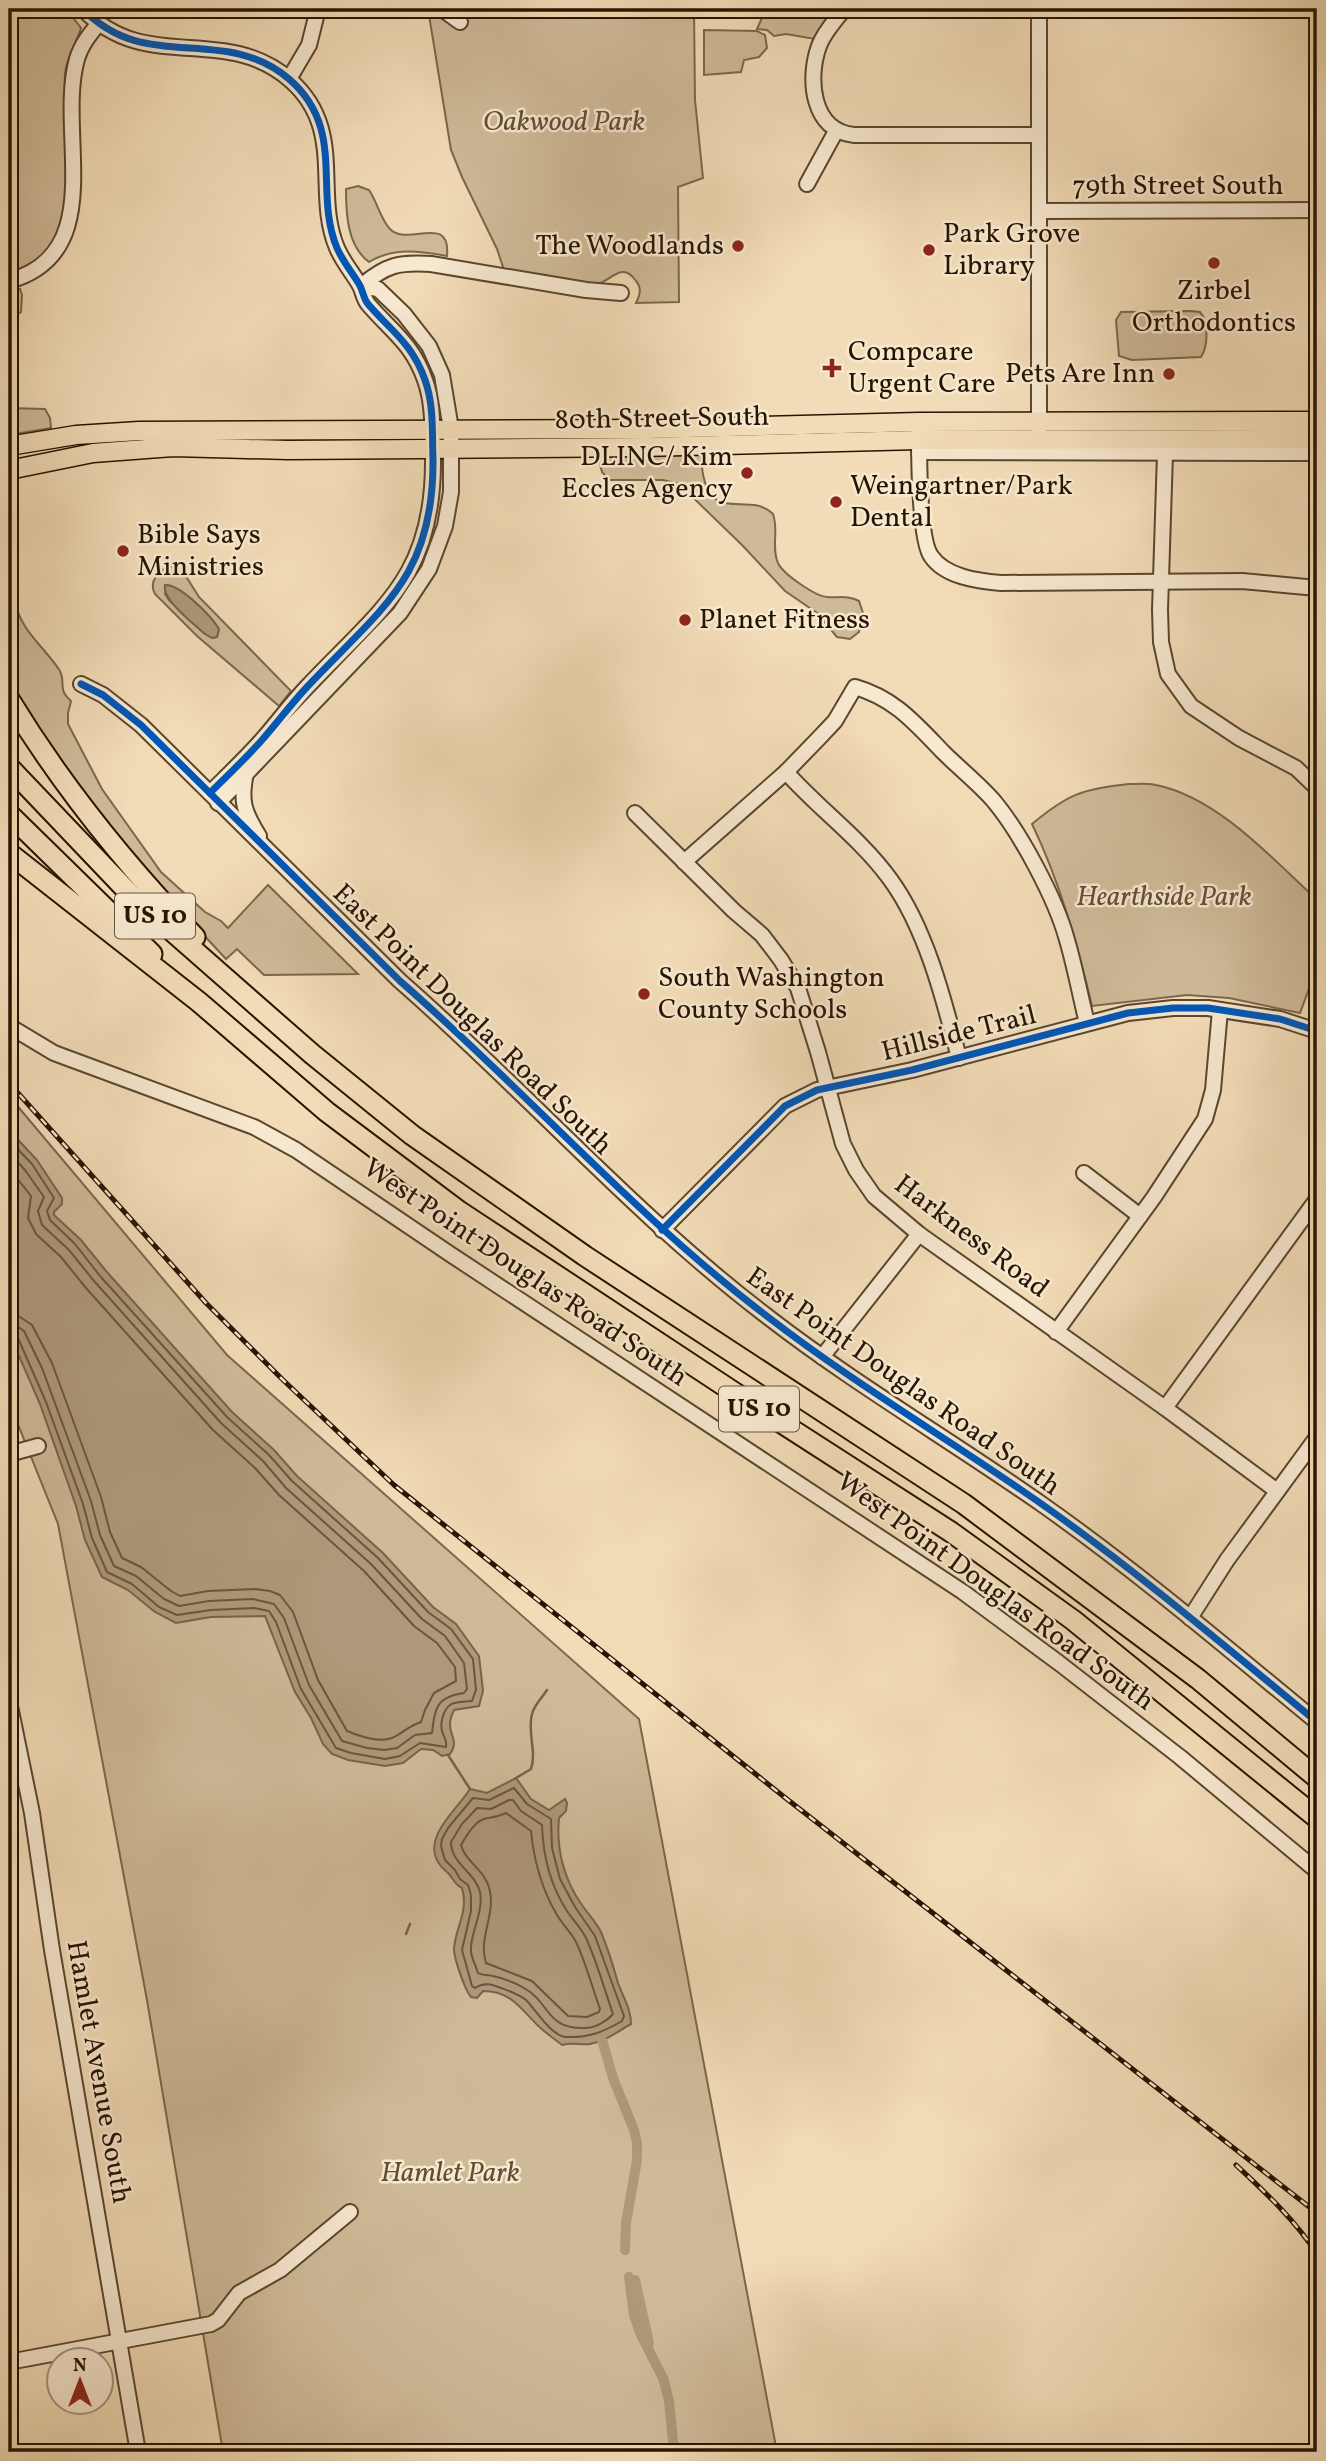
<svg xmlns="http://www.w3.org/2000/svg" width="1326" height="2461" viewBox="0 0 1326 2461" font-family="Vollkorn,serif">
<style>
.green{fill:#cfba98;stroke:#7b674c;stroke-width:2;fill-rule:evenodd}
.water{fill:#ad9879;stroke:#776349;stroke-width:2}
.lines{fill:none;stroke-linecap:round;stroke-linejoin:round}
.shore{stroke:#6a563c;stroke-width:2}
.stream{stroke:#776349;stroke-width:2.5}
.canal{stroke:#ad9879;stroke-width:10}
.minor-casing{stroke:#5a462e;stroke-width:18}
.major-casing{stroke:#271400;stroke-width:21}
.highway-casing{stroke:#271400;stroke-width:23}
.minor{stroke:#f7e8d0;stroke-width:14}
.major{stroke:#f2dcb7;stroke-width:18}
.highway{stroke:#f2dcb7;stroke-width:19}
.rail-casing{stroke:#271400;stroke-width:5}
.rail{stroke:#f7e8d0;stroke-width:2.5;stroke-dasharray:8;stroke-linecap:butt}
.cycleway-casing{stroke:#f7e8d0;stroke-width:11}
.cycleway{stroke:#0057b8;stroke-width:7}
.poi-dot{fill:#8f2418;stroke:#f7e8d0;stroke-width:2.5}
.labels{text-anchor:middle;dominant-baseline:central;stroke-width:5;stroke-linejoin:round;paint-order:stroke}
.shield{fill:#f7e8d0;stroke:#65543e;stroke-width:2}
.shield-label{font-size:26px;font-weight:bold;fill:#271400}
.park-label{font-size:28px;font-style:italic;fill:#624e35;stroke:#f7e8d0}
.street-label{font-size:28px;fill:#271400;stroke:#f7e8d0}
.poi-label{font-size:28px;fill:#271400;stroke:#f7e8d0;text-anchor:start}
</style>
<rect width="100%" height="100%" fill="#f2dcb7"/>
<filter id="stains"><feTurbulence type="fractalNoise" baseFrequency=".00286" numOctaves="4"/><feColorMatrix values="0 0 0 0 .2 0 0 0 0 .09 0 0 0 0 .02 0 0 0 .5 -.17"/></filter>
<radialGradient id="worn" r=".72"><stop offset=".6" stop-color="#630" stop-opacity="0"/><stop offset="1" stop-color="#630" stop-opacity=".3"/></radialGradient>
<g class="green">
<path d="M9,9H66L81,28C76,44 67,56 65,73C62,124 81,219 42,256C33,264 20,268 9,274Z"/>
<path d="M428,9H694L695,100L703,178L678,187L679,302L636,303C640,295 642,288 636,281C622,260 610,282 597,284L504,270L497,249L462,177L451,150Z"/>
<path d="M766,9H835L815,39L786,34L774,36L767,30L757,29Z"/>
<path d="M704,30L757,31L765,35L767,48L759,57L744,60L741,72L704,75Z"/>
<path d="M358,186L369,190C377,201 381,221 391,230C409,246 451,213 447,256C421,251 393,247 369,262C347,246 346,213 346,189Z"/>
<path d="M9,288L20,289L22,295L21,312L9,320Z"/>
<path d="M1190,311L1200,312C1209,322 1208,347 1201,357L1132,360L1119,356L1116,320L1121,312Z"/>
<path d="M9,408L45,409L50,418L51,428L9,435Z"/>
<path d="M701,455C704,532 747,488 773,514C779,530 771,548 778,563C783,574 815,596 827,597C838,598 848,595 859,601L863,613L859,632L850,639L837,637L817,613L785,591L742,545L679,484L663,480H609L602,472L598,457Z"/>
<path d="M172,566L187,578L199,597L291,691L279,706L197,636L155,594C148,581 159,569 172,566ZM166,585C181,586 213,617 219,630L217,637L213,638L205,634L169,600L165,594Z"/>
<path d="M9,599L15,600C19,630 45,647 60,671C66,683 57,689 71,701L68,713V724L102,789L161,872L205,912L221,921L228,928L268,885L358,974L264,975L237,949L226,959L120,845L35,729L9,686Z"/>
<path d="M1129,784C1138,784 1148,783 1156,785C1217,797 1273,859 1317,900V967L1300,1013L1229,998L1187,995L1092,1006C1077,944 1060,882 1032,824C1068,794 1082,789 1129,784Z"/>
<path d="M9,1096L227,1355L639,1719L777,2452H223L147,2000L58,1524L9,1402Z"/>
</g>
<g class="water">
<path d="M165,585C180,584 211,616 219,629L217,637L212,638L205,634C194,624 162,600 165,585Z"/>
<path d="M9,1130L37,1160L62,1198V1204L54,1212V1215L81,1240L106,1271L232,1412L274,1450L297,1476L383,1553L433,1607L456,1624L479,1656L483,1691L479,1706L454,1710C442,1734 462,1737 450,1754L442,1756L433,1750L421,1749L403,1763L385,1766L348,1760L332,1754L323,1744L311,1718L295,1692L265,1616L211,1617L176,1623L155,1612L128,1590L102,1577L85,1540L76,1506L40,1404L9,1333Z"/>
<path d="M516,1778L531,1799L549,1810L565,1799L567,1803L566,1811L559,1818C556,1849 564,1880 582,1905C588,1914 596,1922 601,1932C608,1949 613,1965 618,1983C623,1997 631,2009 631,2024C618,2031 605,2042 590,2044C580,2045 572,2042 562,2045C556,2040 550,2036 544,2031C523,2014 515,1991 483,1991L477,1998L471,1997C465,1990 454,1959 454,1949C455,1928 469,1912 462,1888C454,1884 454,1879 448,1873C445,1870 442,1868 440,1865C420,1838 457,1810 470,1789L487,1793Z"/>
</g>
<g class="lines">
<g class="shore">
<path d="M9,1140L32,1164L54,1198L47,1211L50,1220L75,1244L100,1276L227,1417L269,1455L292,1481L378,1558L428,1612L451,1629L473,1659L476,1690L472,1701C466,1702 455,1701 450,1705C443,1710 440,1724 442,1731C444,1738 447,1739 446,1747L420,1743L400,1756L385,1759L351,1753L336,1748L301,1689L276,1622L269,1611L254,1608L211,1610L177,1615L159,1607L132,1584L107,1572L92,1538L83,1504L46,1402L18,1338L9,1334"/>
<path d="M9,1153L25,1170L44,1197L38,1211L42,1225L69,1250L94,1281L221,1423L263,1461L286,1488L371,1564L422,1619L445,1636L464,1663L467,1689L464,1693C436,1697 435,1708 432,1733L415,1735L397,1748L384,1750L367,1748L342,1741L309,1685L284,1618L274,1604L253,1599L209,1601L179,1606L164,1599L136,1576L114,1566L100,1535L91,1501L42,1368L24,1331L17,1326L9,1325"/>
<path d="M9,1168L31,1196L28,1218L36,1234L61,1257L86,1288L213,1430L255,1468L279,1495L364,1571L414,1626L437,1643L455,1667L456,1681L434,1693L425,1710L421,1722C408,1726 402,1734 392,1738C379,1743 359,1736 347,1731L318,1680L293,1612L280,1595L270,1591L255,1589L208,1591L180,1596L171,1591L141,1567L122,1558L110,1532L101,1497L52,1363L32,1325L20,1317L9,1315"/>
<path d="M514,1788L527,1804L551,1819L552,1848L560,1879L575,1907L595,1936L624,2016L622,2021C603,2032 589,2038 566,2037C551,2036 536,2010 526,2000C519,1994 509,1991 501,1988C491,1984 484,1982 475,1988L472,1986L462,1950L471,1911V1895L468,1885L460,1879L455,1870L445,1860L441,1846L442,1839L448,1828L473,1798L489,1800Z"/>
<path d="M509,1800H513L521,1811L542,1825C543,1856 550,1885 567,1911C573,1920 581,1928 586,1938C597,1962 604,1988 613,2014C607,2021 596,2028 585,2028C545,2029 551,2003 524,1988C515,1983 503,1978 493,1976C487,1974 483,1976 478,1973C476,1966 472,1959 471,1952C469,1935 484,1913 480,1892C475,1872 451,1864 451,1842L462,1824L477,1808L491,1809Z"/>
<path d="M506,1813L531,1831C534,1862 541,1888 557,1915C562,1924 571,1932 576,1942C586,1963 592,1987 600,2009L599,2012L587,2017L568,2016L532,1981L486,1963C478,1939 495,1916 490,1891C486,1870 465,1862 461,1845C466,1836 474,1822 484,1819C492,1817 498,1817 506,1813Z"/>
</g>
<g class="stream">
<path d="M448,1755L470,1789"/>
<path d="M516,1778L531,1769C537,1751 527,1732 532,1714C534,1705 542,1698 547,1690"/>
<path d="M406,1934L410,1924"/>
</g>
<g class="canal">
<path d="M602,2040L613,2078L634,2130L637,2143V2160L626,2223L625,2250"/>
<path d="M629,2277L634,2315L640,2333L663,2378L669,2401L674,2452"/>
<path d="M635,2280L649,2343"/>
</g>
<defs>
<g id="minor">
<path d="M83,9C146,75 223,23 289,79C347,129 313,191 337,248C343,262 352,272 359,284C363,290 363,298 368,304C391,331 412,343 425,380C434,405 432,432 433,459C434,578 381,608 307,687C291,704 277,723 262,740C245,759 227,776 210,793"/>
<path d="M442,9L460,22"/>
<path d="M844,9C835,21 824,32 819,46C807,79 812,131 854,135H1039"/>
<path d="M1039,9V431"/>
<path d="M289,79L309,45L318,9"/>
<path d="M807,184L836,131"/>
<path d="M1039,211L1317,210"/>
<path d="M9,281C110,253 56,133 77,59C81,45 90,34 99,23"/>
<path d="M361,286C386,265 398,262 431,264L586,290L621,293"/>
<path d="M919,431C919,455 919,539 931,556C945,577 978,581 1001,583L1242,581L1317,588"/>
<path d="M919,452L1317,453"/>
<path d="M1165,454L1160,610L1161,642L1168,674L1191,706L1239,738L1296,768L1317,788"/>
<path d="M81,684L103,695L141,725L400,981C525,1090 635,1216 768,1317C856,1385 952,1441 1043,1505C1138,1572 1227,1648 1317,1722"/>
<path d="M786,772C819,809 861,839 890,879C926,928 944,1000 959,1058"/>
<path d="M246,773C240,801 244,812 259,836"/>
<path d="M218,803L400,613L429,569L445,526L451,492V429L442,375L429,346L404,314L378,289L361,286"/>
<path d="M635,813L734,911L762,935L781,960L798,988L818,1052L843,1144L856,1170L874,1196L919,1234L1165,1408L1277,1491"/>
<path d="M684,862L786,772L819,738L835,721L855,687C894,698 915,723 943,752C959,768 978,783 993,800C1020,832 1056,899 1067,940C1075,967 1080,995 1087,1023"/>
<path d="M9,1026L54,1053L254,1127L296,1150L450,1254L963,1592L1059,1663L1180,1757L1317,1871"/>
<path d="M1084,1173L1140,1216"/>
<path d="M662,1230L785,1106L817,1090L912,1070L1128,1013L1173,1008H1208L1280,1019L1317,1031"/>
<path d="M1056,1332L1154,1197L1205,1119L1213,1090L1220,1010"/>
<path d="M822,1357L919,1234"/>
<path d="M1165,1408L1317,1199"/>
<path d="M9,1454L38,1446"/>
<path d="M1190,1618L1227,1560L1317,1437"/>
<path d="M9,1701L32,1813L52,1950L138,2452"/>
<path d="M9,2362L211,2324L218,2320L239,2293L280,2270L350,2212"/>
</g>
<g id="major">
<path d="M9,446L76,435L139,431L648,429L919,422L1317,421"/>
<path d="M9,470L93,453L173,447L288,450L421,449L642,447L919,440L1317,439"/>
</g>
<g id="highway">
<path d="M9,699C62,786 124,863 195,937"/>
<path d="M9,767L132,896L312,1054L412,1135L585,1256L964,1504L1198,1679L1317,1778"/>
<path d="M9,814L152,954"/>
<path d="M9,853L199,1002L327,1112L459,1211L732,1391L951,1532L1073,1620L1317,1818"/>
</g>
</defs>
<use href="#minor" class="minor-casing"/>
<use href="#major" class="major-casing"/>
<use href="#highway" class="highway-casing"/>
<use href="#minor" class="minor"/>
<use href="#major" class="major"/>
<use href="#highway" class="highway"/>
<defs>
<g id="rail">
<path d="M9,1083L206,1303L282,1379L394,1485L783,1796L1317,2213"/>
<path d="M1236,2165C1266,2193 1295,2220 1317,2254"/>
</g>
</defs>
<use href="#rail" class="rail-casing"/>
<use href="#rail" class="rail"/>
<defs>
<g id="cycleway">
<path d="M83,9C146,75 223,23 289,79C347,129 313,191 337,248C343,262 352,272 359,284C363,290 363,298 368,304C391,331 412,343 425,380C434,405 432,432 433,459C434,578 381,608 307,687C291,704 277,723 262,740C245,759 227,776 210,793"/>
<path d="M81,684L103,695L141,725L400,981C525,1090 635,1216 768,1317C856,1385 952,1441 1043,1505C1138,1572 1227,1648 1317,1722"/>
<path d="M662,1230L785,1106L817,1090L912,1070L1128,1013L1173,1008H1208L1280,1019L1317,1031"/>
</g>
</defs>
<use href="#cycleway" class="cycleway-casing"/>
<use href="#cycleway" class="cycleway"/>
</g>
<g class="poi-dot">
<circle cx="738" cy="246" r="7"/>
<circle cx="929" cy="250" r="7"/>
<circle cx="1214" cy="263" r="7"/>
<path d="M828.5 357.5h7v7h7v7h-7v7h-7v-7h-7v-7h7z"/>
<circle cx="1169" cy="374" r="7"/>
<circle cx="747" cy="473" r="7"/>
<circle cx="836" cy="502" r="7"/>
<circle cx="123" cy="551" r="7"/>
<circle cx="685" cy="620" r="7"/>
<circle cx="644" cy="994" r="7"/>
</g>
<g class="labels">
<g class="shield">
<rect x="115" y="893.5" width="80" height="45" rx="5"/>
<rect x="719" y="1386.5" width="80" height="45" rx="5"/>
</g>
<g class="shield-label">
<text x="155" y="916">US 10</text>
<text x="759" y="1409">US 10</text>
</g>
<g class="park-label">
<text x="564" y="122">Oakwood Park</text>
<text x="1164" y="897">Hearthside Park</text>
<text x="450" y="2173">Hamlet Park</text>
</g>
<g class="street-label">
<text x="1178" y="186">79th Street South</text>
<text transform="translate(662 419) rotate(-1)">80th Street South</text>
<text transform="translate(472 1020) rotate(44)">East Point Douglas Road South</text>
<text transform="translate(959 1034) rotate(-14)">Hillside Trail</text>
<text transform="translate(971 1237) rotate(37)">Harkness Road</text>
<text transform="translate(525 1273) rotate(34)">West Point Douglas Road South</text>
<text transform="translate(903 1382) rotate(35)">East Point Douglas Road South</text>
<text transform="translate(995 1592) rotate(36)">West Point Douglas Road South</text>
<text transform="translate(98 2072) rotate(80)">Hamlet Avenue South</text>
</g>
<g class="poi-label">
<text x="943" y="234">Park Grove<tspan x="943" dy="32">Library</tspan></text>
<text x="724" y="246" text-anchor="end">The Woodlands</text>
<text x="1214" y="291" text-anchor="middle">Zirbel<tspan x="1214" dy="32">Orthodontics</tspan></text>
<text x="848" y="352">Compcare<tspan x="848" dy="32">Urgent Care</tspan></text>
<text x="1155" y="374" text-anchor="end">Pets Are Inn</text>
<text x="733" y="457" text-anchor="end">DLINC/ Kim<tspan x="733" dy="32">Eccles Agency</tspan></text>
<text x="850" y="486">Weingartner/Park<tspan x="850" dy="32">Dental</tspan></text>
<text x="137" y="535">Bible Says<tspan x="137" dy="32">Ministries</tspan></text>
<text x="699" y="620">Planet Fitness</text>
<text x="658" y="978">South Washington<tspan x="658" dy="32">County Schools</tspan></text>
</g>
</g>
<rect width="1326" height="2461" fill="none" stroke="#f2dcb7" stroke-width="35"/>
<rect x="10" y="10" width="1305" height="2440" fill="none" stroke="#271400" stroke-width="3.5"/>
<rect x="18" y="18" width="1291" height="2426" fill="none" stroke="#271400" stroke-width="2"/>
<g transform="translate(80 2381)"><circle r="33" fill="#f7e8d0" stroke="#a4937d" stroke-width="2"/>
<path d="M0-5L12 26L0 18L-12 26Z" fill="#8f2418"/>
<text y="-10" font-size="19" font-weight="bold" text-anchor="middle" fill="#271400">N</text>
</g>
<rect width="100%" height="100%" filter="url(#stains)"/>
<rect width="100%" height="100%" fill="url(#worn)"/>
</svg>
